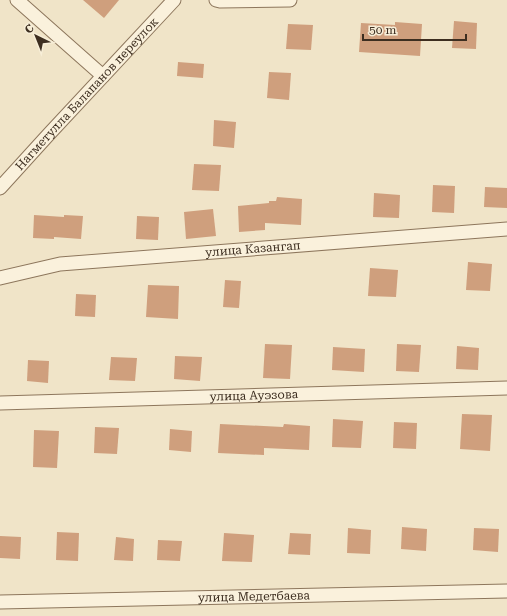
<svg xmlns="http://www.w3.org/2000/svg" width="507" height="616" viewBox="0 0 507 616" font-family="'Roboto Serif',serif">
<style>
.building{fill:#cf9f7d}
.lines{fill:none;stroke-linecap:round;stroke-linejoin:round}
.street-casing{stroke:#8d765c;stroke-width:15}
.street{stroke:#faf1dc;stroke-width:13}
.labels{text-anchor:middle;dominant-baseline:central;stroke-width:3;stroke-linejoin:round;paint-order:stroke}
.street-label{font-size:12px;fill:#3d2e20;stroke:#f7eed8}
</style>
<rect width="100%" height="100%" fill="#f0e4c8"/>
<g class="building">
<path d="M83,0H119L104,18Z"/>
<path d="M454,21L477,23L476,49L452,48Z"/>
<path d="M395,22L422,24L420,56L359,52L361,23L395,25Z"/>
<path d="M288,24L313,25L311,50L286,49Z"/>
<path d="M178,62L204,64L203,78L177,76Z"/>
<path d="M269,72L291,73L289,100L267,98Z"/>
<path d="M214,120L236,122L234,148L213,146Z"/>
<path d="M194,164L221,165L219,191L192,190Z"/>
<path d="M433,185L455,186L454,213L432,212Z"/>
<path d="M485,187L507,188V208L484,207Z"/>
<path d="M374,193L400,195L399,218L373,217Z"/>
<path d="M277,197L302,199L301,225L265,223V230L239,232L238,206L269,203V201H276Z"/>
<path d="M213,209L216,236L186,239L184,212Z"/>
<path d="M34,215L64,217V215L83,216L81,239L54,237V239L33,238Z"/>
<path d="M137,216L159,217L158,240L136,239Z"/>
<path d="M468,262L492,264L490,291L466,290Z"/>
<path d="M370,268L398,270L396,297L368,296Z"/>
<path d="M225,280L241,281L239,308L223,307Z"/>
<path d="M148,285L179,286L178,319L146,317Z"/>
<path d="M76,294L96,295L95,317L75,316Z"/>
<path d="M265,344L292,345L290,379L263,378Z"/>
<path d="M397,344L421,345L419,372L396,371Z"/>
<path d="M457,346L479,348L478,370L456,369Z"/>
<path d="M333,347L365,349L364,372L332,370Z"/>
<path d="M175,356L202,357L200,381L174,379Z"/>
<path d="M111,357L137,358L135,381L109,380Z"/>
<path d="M28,360L49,361L48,383L27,381Z"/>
<path d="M462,414L492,415L490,451L460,449Z"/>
<path d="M333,419L363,421L361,448L332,447Z"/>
<path d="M394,422L417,423L416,449L393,448Z"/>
<path d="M220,424L283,427L284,424L310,426L309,450L264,448V455L218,453Z"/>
<path d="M95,427L119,428L117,454L94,453Z"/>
<path d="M170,429L192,431L191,452L169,450Z"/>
<path d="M34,430L59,431L57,468L33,467Z"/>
<path d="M402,527L427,529L426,551L401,549Z"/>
<path d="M348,528L371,530L370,554L347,553Z"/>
<path d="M474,528L499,529L498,552L473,550Z"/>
<path d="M57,532L79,533L78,561L56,560Z"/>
<path d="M224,533L254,535L252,562L222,561Z"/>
<path d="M290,533L311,534L310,555L288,554Z"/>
<path d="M0,536L21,537L20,559L0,558Z"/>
<path d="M116,537L134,539L133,561L114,560Z"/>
<path d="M158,540L182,541L180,561L157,560Z"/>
</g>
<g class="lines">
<defs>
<g id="street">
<path d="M17,0L103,76"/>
<path d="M216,0L220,1L290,0"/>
<path id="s1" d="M0,188L49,134L174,0"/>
<path id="s2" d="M0,278L60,264L507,229"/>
<path id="s3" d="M0,403L507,388"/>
<path id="s4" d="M0,602L507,591"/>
</g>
</defs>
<use href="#street" class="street-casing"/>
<use href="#street" class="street"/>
</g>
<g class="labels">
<g class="street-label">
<text stroke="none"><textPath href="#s1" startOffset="128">Нагметулла Балапанов переулок</textPath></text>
<text stroke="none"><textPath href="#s2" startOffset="255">улица Казангап</textPath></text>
<text stroke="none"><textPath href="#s3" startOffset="254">улица Ауэзова</textPath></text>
<text stroke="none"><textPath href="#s4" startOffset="254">улица Медетбаева</textPath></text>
</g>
</g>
<g transform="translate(36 36) rotate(317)" stroke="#f7eed8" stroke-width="3" paint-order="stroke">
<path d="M0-3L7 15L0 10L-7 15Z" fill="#3d2e20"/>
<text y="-6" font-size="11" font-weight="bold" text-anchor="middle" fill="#3d2e20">С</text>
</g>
<path d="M363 34v6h103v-6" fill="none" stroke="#3d2e20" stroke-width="2"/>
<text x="369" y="34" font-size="12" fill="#3d2e20" stroke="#f7eed8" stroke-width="3" paint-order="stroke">50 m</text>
</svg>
